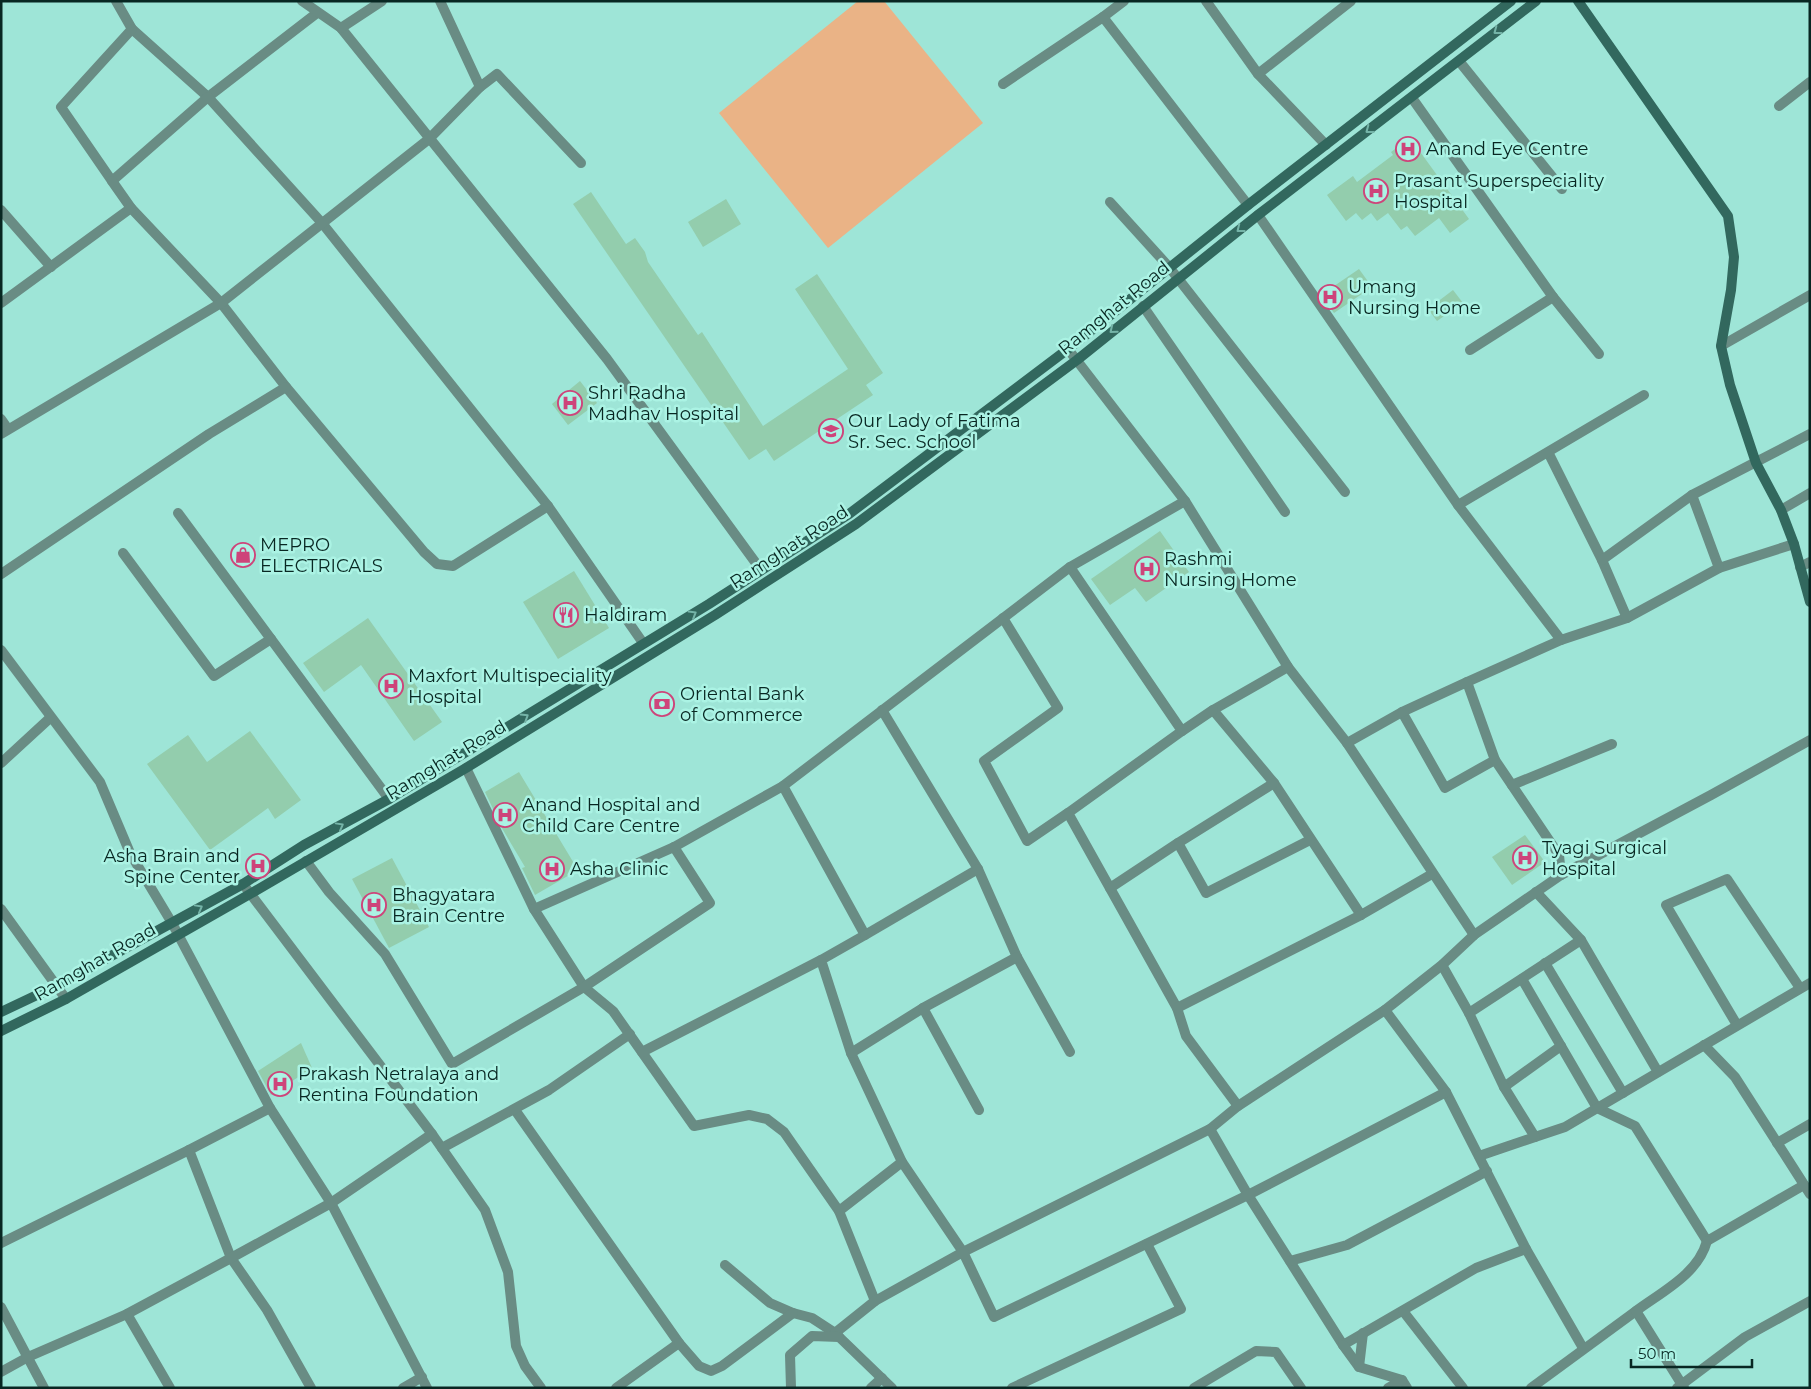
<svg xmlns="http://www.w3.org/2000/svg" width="1811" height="1389" viewBox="0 0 1811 1389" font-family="Montserrat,sans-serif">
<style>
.green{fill:#eab386}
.building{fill:#93cdad}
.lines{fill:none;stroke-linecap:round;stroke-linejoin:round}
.street{stroke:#698c84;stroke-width:10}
.secondary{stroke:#32685e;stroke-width:10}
.oneway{stroke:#75b4a8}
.labels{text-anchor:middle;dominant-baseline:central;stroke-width:5;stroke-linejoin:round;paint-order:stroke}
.poi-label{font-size:18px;fill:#082722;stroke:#abf3e4;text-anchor:start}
.street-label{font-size:18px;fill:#082722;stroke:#abf3e4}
</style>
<rect width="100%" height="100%" fill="#9ee5d7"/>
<path class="green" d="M858,1H884L983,123L828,248L719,113Z"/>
<g class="building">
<path d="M1410,138L1469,219L1450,233L1439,218L1415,236L1407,226L1401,230L1388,213L1377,221L1371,213L1362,220L1356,213L1346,221L1327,195L1353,176L1357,182L1393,155L1391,152Z"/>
<path d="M591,192L626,244L635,238L645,252L648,262L698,335L702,332L763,426L848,369L795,289L817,274L883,373L866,385L873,395L774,461L766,449L749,460L573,204Z"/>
<path d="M726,199L741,224L703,247L688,222Z"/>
<path d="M1359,269L1372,287L1334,313L1321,295Z"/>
<path d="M1453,290L1463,303L1437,321L1428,309Z"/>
<path d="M580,381L597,403L568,425L552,404Z"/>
<path d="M1160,531L1189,572L1146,602L1135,588L1110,605L1091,579Z"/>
<path d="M574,571L609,628L558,659L523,602Z"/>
<path d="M368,618L442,722L414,741L361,665L324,692L303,663Z"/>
<path d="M250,731L301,800L275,819L268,808L210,850L147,764L188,735L207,762Z"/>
<path d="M519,772L578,870L535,895L522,868L525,867L503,830L485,792Z"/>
<path d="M1525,835L1545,862L1512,885L1492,857Z"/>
<path d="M392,858L429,927L389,948L352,879Z"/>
<path d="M301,1043L312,1068L271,1095L258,1071Z"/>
</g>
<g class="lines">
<g class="street">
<path d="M116,1L132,29L208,97L317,13"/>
<path d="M302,1L341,28L607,359L761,570"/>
<path d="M440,1L480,87"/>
<path d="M1206,1L1258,74L1326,145"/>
<path d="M1103,17L1124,1"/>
<path d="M341,28L382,1"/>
<path d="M132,29L61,107L112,181L208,97L322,223L548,506L643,643"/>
<path d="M1459,61L1562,189"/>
<path d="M1258,74L1351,1"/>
<path d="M1003,84L1103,17L1248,205"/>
<path d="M1412,98L1553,297L1599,354"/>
<path d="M1779,106L1810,82"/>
<path d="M112,181L131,208L221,303L286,387L424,552L437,564L453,566L548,506"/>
<path d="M1110,202L1169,267L1345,492"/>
<path d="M1,210L51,267"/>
<path d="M1258,215L1458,505L1561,640L1627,618L1719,568L1794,544"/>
<path d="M1,303L131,208"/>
<path d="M1143,306L1285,512"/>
<path d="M1721,346L1810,295"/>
<path d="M1068,349L1185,501L1288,667L1347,743L1474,935"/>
<path d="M1470,350L1553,297"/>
<path d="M1,419L8,429"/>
<path d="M1,434L221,303L429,139L480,87L497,74L581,163"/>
<path d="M1549,454L1602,560L1627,618"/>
<path d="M1692,495L1719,568"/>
<path d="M1185,501L1070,567L1182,731L1068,813L1177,1008L1186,1036L1238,1106"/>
<path d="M1458,505L1644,395"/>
<path d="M1781,510L1810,493"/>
<path d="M178,513L389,799"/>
<path d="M123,553L214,676L271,639"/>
<path d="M1602,560L1692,495L1810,434"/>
<path d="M1800,567L1810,562"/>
<path d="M1,574L209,434L286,387"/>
<path d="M1003,618L1058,708L984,761L1027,841L1068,813"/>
<path d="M1,650L100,782L130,853L172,923L270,1108L331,1203L427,1388"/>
<path d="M1288,667L1213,710L1274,783L1361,915"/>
<path d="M1467,682L1561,640"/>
<path d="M882,710L978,869L1017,957L1070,1052"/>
<path d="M1402,712L1445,788L1495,760"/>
<path d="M1182,731L1213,710"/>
<path d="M1347,743L1402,712L1467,682L1495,760L1559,855L1561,875"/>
<path d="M1,763L50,718"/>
<path d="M466,768L534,909L584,987L613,1011L694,1126L749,1115L767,1119L784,1132L839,1211L875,1301"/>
<path d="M1274,783L1178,843L1206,893L1310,840"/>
<path d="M1512,785L1612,744"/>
<path d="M783,786L1070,567"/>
<path d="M306,861L329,892L385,954L452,1064L584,987L710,903L674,847"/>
<path d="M243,884L432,1134L485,1210L508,1272L516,1346L525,1366L541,1388"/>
<path d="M1110,888L1178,843"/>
<path d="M1536,892L1581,940L1658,1072"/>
<path d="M1,909L66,999"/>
<path d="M534,909L674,847L783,786L865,935L821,960L851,1053L902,1162L963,1252L1210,1129L1238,1106L1385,1010"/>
<path d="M865,935L978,869"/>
<path d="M1545,963L1623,1093"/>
<path d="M1442,965L1469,1013"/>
<path d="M1522,979L1597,1108L1635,1126L1707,1241L1804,1185"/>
<path d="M1177,1008L1361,915L1432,874"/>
<path d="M1737,1025L1666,905L1727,879L1800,988"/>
<path d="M1704,1045L1735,1077L1810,1194"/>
<path d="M642,1052L821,960"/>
<path d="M851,1053L923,1008"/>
<path d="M1504,1087L1561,1046"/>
<path d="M515,1110L679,1343L616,1388"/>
<path d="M979,1110L923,1008L1017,957"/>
<path d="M1210,1129L1248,1195L1343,1345L1476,1268L1526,1249L1446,1092L1385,1010L1442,965L1474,935L1561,875L1711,795L1810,740"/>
<path d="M1535,1137L1565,1127L1810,983"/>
<path d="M1777,1143L1810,1124"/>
<path d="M442,1148L549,1090L630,1034"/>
<path d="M189,1150L270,1108"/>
<path d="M1479,1156L1535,1137L1504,1087L1469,1013L1581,940"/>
<path d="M839,1211L902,1162"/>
<path d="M1,1243L189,1150L231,1258L267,1310L311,1388"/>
<path d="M1526,1249L1583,1348"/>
<path d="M1290,1261L1347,1245L1487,1171"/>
<path d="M725,1265L770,1303L793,1313L812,1318L835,1333L892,1388"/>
<path d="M1,1307L44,1388"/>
<path d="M1403,1311L1463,1388"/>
<path d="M127,1314L170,1388"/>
<path d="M835,1333L875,1301L963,1252L994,1317L1248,1195L1446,1092"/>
<path d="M679,1343L699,1366L711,1371L722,1366L793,1313"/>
<path d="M1343,1345L1359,1367L1402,1380L1407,1388"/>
<path d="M1359,1367L1363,1333"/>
<path d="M1,1372L28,1357L127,1314L231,1258L331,1203L432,1134"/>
<path d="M403,1388L422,1377"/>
<path d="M791,1388L790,1355L812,1336L839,1337"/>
<path d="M871,1388L882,1378"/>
<path d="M1012,1388L1181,1309L1147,1244"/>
<path d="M1194,1388L1256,1351L1276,1352L1301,1388"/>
<path d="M1388,1388L1402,1380"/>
<path d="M1531,1388L1636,1311"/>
<path d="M1677,1388L1745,1337L1810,1301"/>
<path d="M1684,1388L1636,1311C1663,1291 1698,1274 1707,1241"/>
</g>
<g class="secondary">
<path d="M1578,1L1728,216L1734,257L1731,290L1721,346L1730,385L1756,463L1781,510L1794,544L1810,602"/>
<path d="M1,1012L56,986L243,884L304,845L389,799L709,604L849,514L1068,349L1248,205L1511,1"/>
<path d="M1,1031L66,999L250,894L466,768L715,615L856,524L1077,360L1258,215L1536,1"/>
</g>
</g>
<defs><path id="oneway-chevron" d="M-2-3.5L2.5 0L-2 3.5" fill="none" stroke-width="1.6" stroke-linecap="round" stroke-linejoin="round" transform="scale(1.25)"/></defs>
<g class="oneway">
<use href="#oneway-chevron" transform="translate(1497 31) rotate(143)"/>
<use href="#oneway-chevron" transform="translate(1369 130) rotate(143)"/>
<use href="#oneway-chevron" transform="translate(1240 229) rotate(142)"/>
<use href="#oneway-chevron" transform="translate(1113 330) rotate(141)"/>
<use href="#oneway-chevron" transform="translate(693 614) rotate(-31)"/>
<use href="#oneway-chevron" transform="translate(525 717) rotate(-32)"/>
<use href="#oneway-chevron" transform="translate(340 826) rotate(-29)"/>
<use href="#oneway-chevron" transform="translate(199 908) rotate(-29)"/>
</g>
<defs>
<symbol id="hospital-ring" viewBox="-11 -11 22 22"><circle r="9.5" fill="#abf3e4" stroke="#ce447a" stroke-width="1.5"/><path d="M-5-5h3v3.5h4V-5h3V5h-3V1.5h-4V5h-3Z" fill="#ce447a"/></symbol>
<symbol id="school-ring" viewBox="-11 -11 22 22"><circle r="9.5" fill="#abf3e4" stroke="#ce447a" stroke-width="1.5"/><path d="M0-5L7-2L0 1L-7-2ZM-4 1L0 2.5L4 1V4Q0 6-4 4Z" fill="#ce447a"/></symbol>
<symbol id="shop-ring" viewBox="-11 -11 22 22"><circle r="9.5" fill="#abf3e4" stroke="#ce447a" stroke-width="1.5"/><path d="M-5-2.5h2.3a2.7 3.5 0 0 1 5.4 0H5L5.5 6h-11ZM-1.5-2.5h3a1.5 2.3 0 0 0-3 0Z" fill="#ce447a"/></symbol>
<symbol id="restaurant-ring" viewBox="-11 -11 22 22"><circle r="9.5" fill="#abf3e4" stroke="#ce447a" stroke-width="1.5"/><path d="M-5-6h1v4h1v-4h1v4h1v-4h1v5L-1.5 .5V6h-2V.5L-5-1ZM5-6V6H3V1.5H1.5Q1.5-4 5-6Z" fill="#ce447a"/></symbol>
<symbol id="bank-ring" viewBox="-11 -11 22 22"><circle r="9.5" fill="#abf3e4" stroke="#ce447a" stroke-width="1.5"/><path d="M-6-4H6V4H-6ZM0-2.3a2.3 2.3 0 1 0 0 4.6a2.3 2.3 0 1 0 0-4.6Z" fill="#ce447a"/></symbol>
</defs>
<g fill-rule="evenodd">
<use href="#hospital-ring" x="1394" y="135" width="28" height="28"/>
<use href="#hospital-ring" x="1362" y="177" width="28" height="28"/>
<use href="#hospital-ring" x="1316" y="283" width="28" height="28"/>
<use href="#hospital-ring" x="556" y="389" width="28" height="28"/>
<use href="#school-ring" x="817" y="417" width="28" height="28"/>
<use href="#shop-ring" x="229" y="541" width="28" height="28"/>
<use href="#hospital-ring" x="1133" y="555" width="28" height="28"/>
<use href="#restaurant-ring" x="552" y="601" width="28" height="28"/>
<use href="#hospital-ring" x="377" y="672" width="28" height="28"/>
<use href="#bank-ring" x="648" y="690" width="28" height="28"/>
<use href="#hospital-ring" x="491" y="801" width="28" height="28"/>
<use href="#hospital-ring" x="1511" y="844" width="28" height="28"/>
<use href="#hospital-ring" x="244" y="852" width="28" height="28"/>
<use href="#hospital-ring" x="538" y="855" width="28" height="28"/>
<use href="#hospital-ring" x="360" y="891" width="28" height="28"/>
<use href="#hospital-ring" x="266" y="1070" width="28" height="28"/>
</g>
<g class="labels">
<g class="poi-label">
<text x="1426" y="149">Anand Eye Centre</text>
<text x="1394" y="181">Prasant Superspeciality<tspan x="1394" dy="21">Hospital</tspan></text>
<text x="1348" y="287">Umang<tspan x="1348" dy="21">Nursing Home</tspan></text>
<text x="588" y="393">Shri Radha<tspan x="588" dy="21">Madhav Hospital</tspan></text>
<text x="848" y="421">Our Lady of Fatima<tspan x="848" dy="21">Sr. Sec. School</tspan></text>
<text x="260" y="545">MEPRO<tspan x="260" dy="21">ELECTRICALS</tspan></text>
<text x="1164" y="559">Rashmi<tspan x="1164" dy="21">Nursing Home</tspan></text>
<text x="584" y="615">Haldiram</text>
<text x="408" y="676">Maxfort Multispeciality<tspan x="408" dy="21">Hospital</tspan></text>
<text x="680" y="694">Oriental Bank<tspan x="680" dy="21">of Commerce</tspan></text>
<text x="522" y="805">Anand Hospital and<tspan x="522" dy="21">Child Care Centre</tspan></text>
<text x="1542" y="848">Tyagi Surgical<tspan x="1542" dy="21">Hospital</tspan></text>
<text x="240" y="856" text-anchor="end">Asha Brain and<tspan x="240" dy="21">Spine Center</tspan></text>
<text x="570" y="869">Asha Clinic</text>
<text x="392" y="895">Bhagyatara<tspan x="392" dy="21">Brain Centre</tspan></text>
<text x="298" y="1074">Prakash Netralaya and<tspan x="298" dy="21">Rentina Foundation</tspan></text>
</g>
<g class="street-label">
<text transform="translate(1114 308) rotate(-39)">Ramghat Road</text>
<text transform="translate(789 547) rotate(-33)">Ramghat Road</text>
<text transform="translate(446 760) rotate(-31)">Ramghat Road</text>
<text transform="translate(95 962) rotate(-30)">Ramghat Road</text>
</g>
</g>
<rect width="1811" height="1389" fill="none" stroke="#082722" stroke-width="5"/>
<path d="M1631 1359v8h121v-8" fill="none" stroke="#082722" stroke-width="2.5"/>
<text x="1638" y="1359" font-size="15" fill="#082722" stroke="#abf3e4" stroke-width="4" paint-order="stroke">50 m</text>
</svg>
